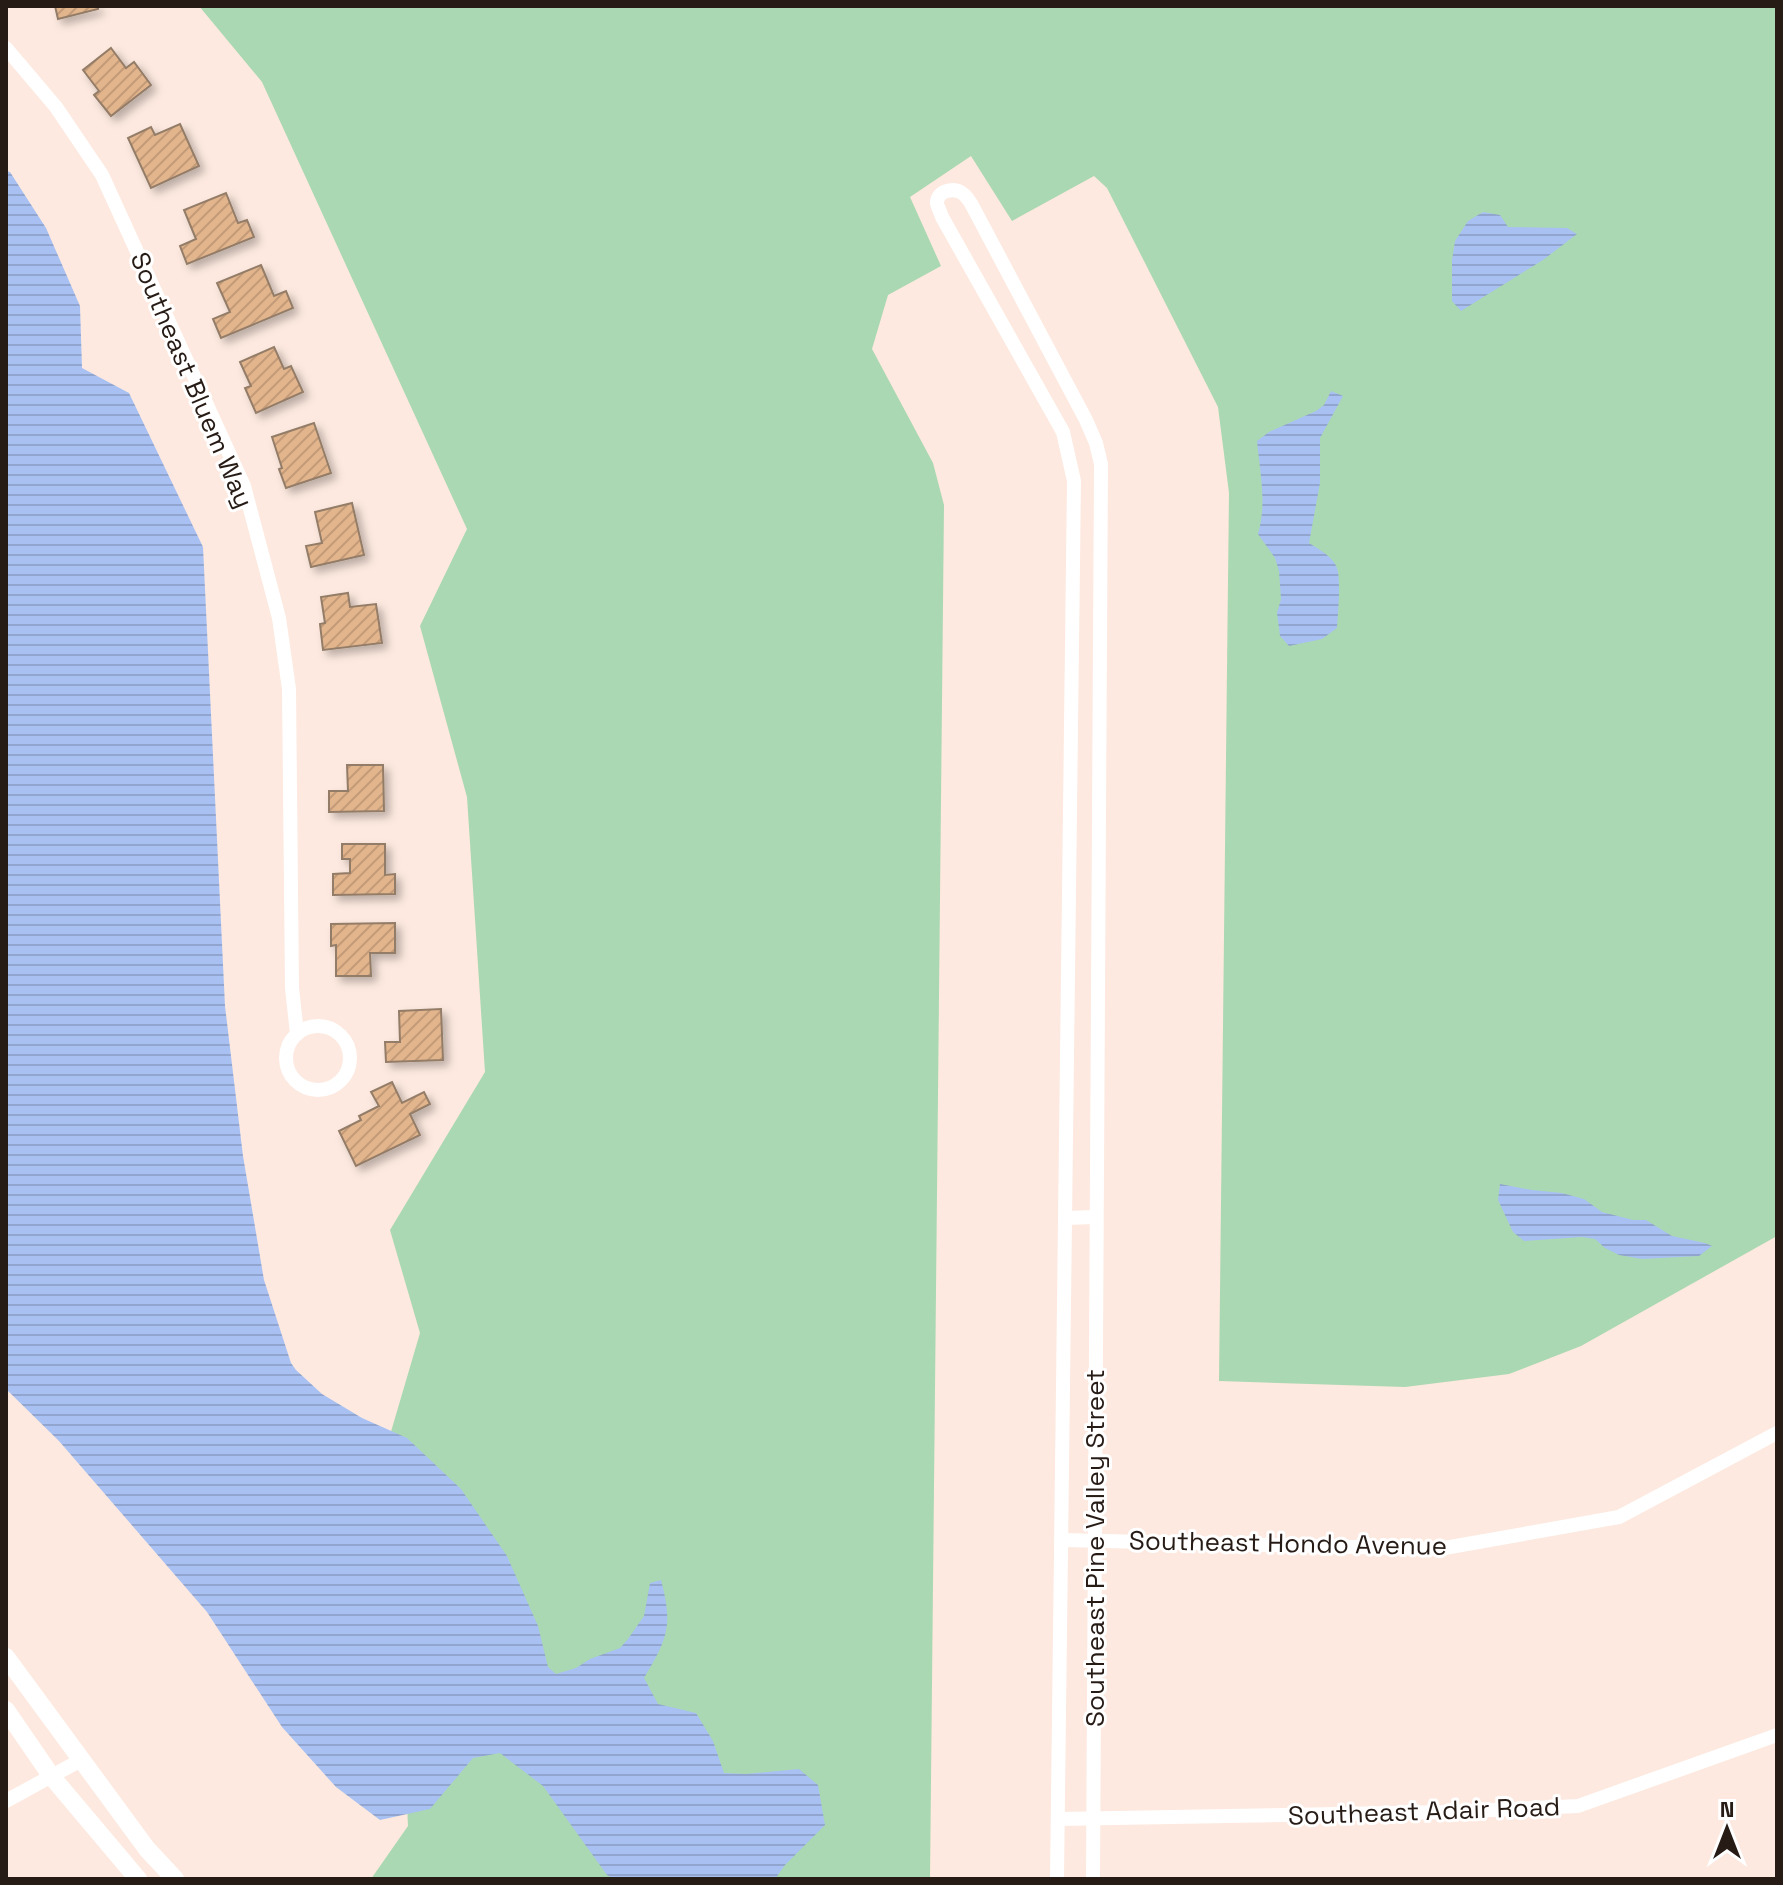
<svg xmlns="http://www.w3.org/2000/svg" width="1783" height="1885" viewBox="0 0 1783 1885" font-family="'Space Grotesk',sans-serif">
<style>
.grass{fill:#aad8b2}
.water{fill:url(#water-rules)}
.building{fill:url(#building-hatch);stroke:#947d68;stroke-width:2;filter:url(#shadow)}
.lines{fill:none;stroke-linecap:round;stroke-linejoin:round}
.minor{stroke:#fff;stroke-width:14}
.tertiary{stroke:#fff;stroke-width:18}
.labels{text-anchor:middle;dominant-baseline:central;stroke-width:6;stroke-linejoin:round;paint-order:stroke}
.street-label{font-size:26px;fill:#271b16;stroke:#fff}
</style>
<defs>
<pattern id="water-rules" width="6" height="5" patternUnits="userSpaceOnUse" patternTransform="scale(2)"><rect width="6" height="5" fill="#a8c1f2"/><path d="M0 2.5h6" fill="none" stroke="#91a5cf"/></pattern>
<pattern id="building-hatch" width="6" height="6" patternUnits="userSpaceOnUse" patternTransform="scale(2)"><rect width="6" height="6" fill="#e3b58c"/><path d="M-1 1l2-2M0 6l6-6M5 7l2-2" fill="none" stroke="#c39b78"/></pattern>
<filter id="shadow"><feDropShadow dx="5" dy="5" stdDeviation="4" flood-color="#0004"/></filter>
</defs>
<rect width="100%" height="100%" fill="#fde9df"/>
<path class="grass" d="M199,6H1777V1236L1581,1346L1509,1374L1405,1387L1219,1381L1229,493L1218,407L1107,188L1094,176L1012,221L971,156L910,197L941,266L888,295L872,349L933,463L944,505L930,1879H371L408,1826L390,1435L420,1333L390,1230L485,1072L467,797L420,626L467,529L262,82Z"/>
<g class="water">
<path d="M6,171L10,172L46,228L80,306L82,368L129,393L203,547L225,1006L243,1156L264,1280L291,1363L296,1370L322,1394L362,1418L407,1438L461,1489L507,1556L538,1626L548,1667L556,1674L576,1668L590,1659L620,1648L628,1639L644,1616L650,1583L661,1580C673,1625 668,1638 644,1678L658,1704L696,1713L713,1741L724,1773L746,1774L799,1769L818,1785L825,1825L785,1865L775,1879H614L607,1875L543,1786L500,1753L473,1758L430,1809L380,1820L336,1787L282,1727L207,1612L59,1441L6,1389Z"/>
<path d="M1483,212L1500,215L1508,227L1567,228L1577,234L1543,260L1461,311L1452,301V260L1455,241L1468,221Z"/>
<path d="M1331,391L1343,396L1320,438V483L1309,543C1318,549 1333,556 1337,568C1341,580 1338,614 1337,628L1322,639L1289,646L1280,636L1277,613L1281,599L1279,571L1275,558L1258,534C1267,504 1260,472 1257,441L1269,432L1316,411L1324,405Z"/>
<path d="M1500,1184L1532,1190L1562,1193L1584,1199L1602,1212L1633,1220H1646L1672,1236L1705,1243L1712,1246L1699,1256L1642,1259L1619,1255L1605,1248L1595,1239L1582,1237L1524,1241L1513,1232L1498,1200Z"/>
</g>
<g class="building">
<path d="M55,6H98V9L58,19Z"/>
<path d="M111,48L126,68L134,62L151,85L111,116L94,95L99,91L83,70Z"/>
<path d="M180,124L199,166L151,188L128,138L151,127L155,135Z"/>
<path d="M226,193L238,223L247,220L254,237L187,264L180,246L196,239L184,210Z"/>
<path d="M261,265L274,296L286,291L293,308L221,338L213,319L230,312L217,283Z"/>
<path d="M274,347L284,369L291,366L303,392L256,413L245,388L251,386L240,362Z"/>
<path d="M314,423L331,473L286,488L279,469L282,468L272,437Z"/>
<path d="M352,503L364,555L311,567L306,546L322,543L315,512Z"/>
<path d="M348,593L350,607L376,604L382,643L323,650L320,624L325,623L321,597Z"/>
<path d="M347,765H383L384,811L329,812V791H348Z"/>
<path d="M342,844H385V875L395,874V894L333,895V874L350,873V859H342Z"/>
<path d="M395,923V953H370L371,976H336V945L331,946V924Z"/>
<path d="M441,1009L443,1060L386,1062L385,1042H400L399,1011Z"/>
<path d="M392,1082L402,1103L424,1092L430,1104L410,1114L420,1135L356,1166L339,1131L361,1120L359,1116L379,1106L371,1092Z"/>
</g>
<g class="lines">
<g class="minor">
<path d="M6,48L56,107L102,175L244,486L279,618L289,689L292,988L297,1034"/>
<circle cx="318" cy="1058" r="32"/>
<path d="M1066,1218L1096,1217"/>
<path d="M1063,1540L1439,1549L1619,1517L1777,1433"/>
<path d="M6,1801L81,1760"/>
<path d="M1058,1819L1449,1812L1578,1806L1777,1735"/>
<path d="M1057,1879L1074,481L1063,432L942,217C942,216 937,205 937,204C936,191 953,187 962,193C968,197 971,203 974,209L1086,420L1096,443L1101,464L1093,1879"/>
</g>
<g class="tertiary">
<path d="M6,1657L147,1849L175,1879"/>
<path d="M6,1710L52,1777L138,1879"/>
</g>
</g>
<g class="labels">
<g class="street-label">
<text transform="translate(192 380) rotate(67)">Southeast Bluem Way</text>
<text transform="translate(1288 1543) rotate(1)">Southeast Hondo Avenue</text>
<text transform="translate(1095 1548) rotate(-90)">Southeast Pine Valley Street</text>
<text transform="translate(1424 1811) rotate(-2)">Southeast Adair Road</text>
</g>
</g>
<rect width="1783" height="1885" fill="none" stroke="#271b16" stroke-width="16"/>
<g transform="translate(1727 1829)" stroke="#ffffff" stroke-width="6" paint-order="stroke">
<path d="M0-6L14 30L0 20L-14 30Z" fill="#271b16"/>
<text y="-12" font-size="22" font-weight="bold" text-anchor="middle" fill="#271b16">N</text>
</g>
</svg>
